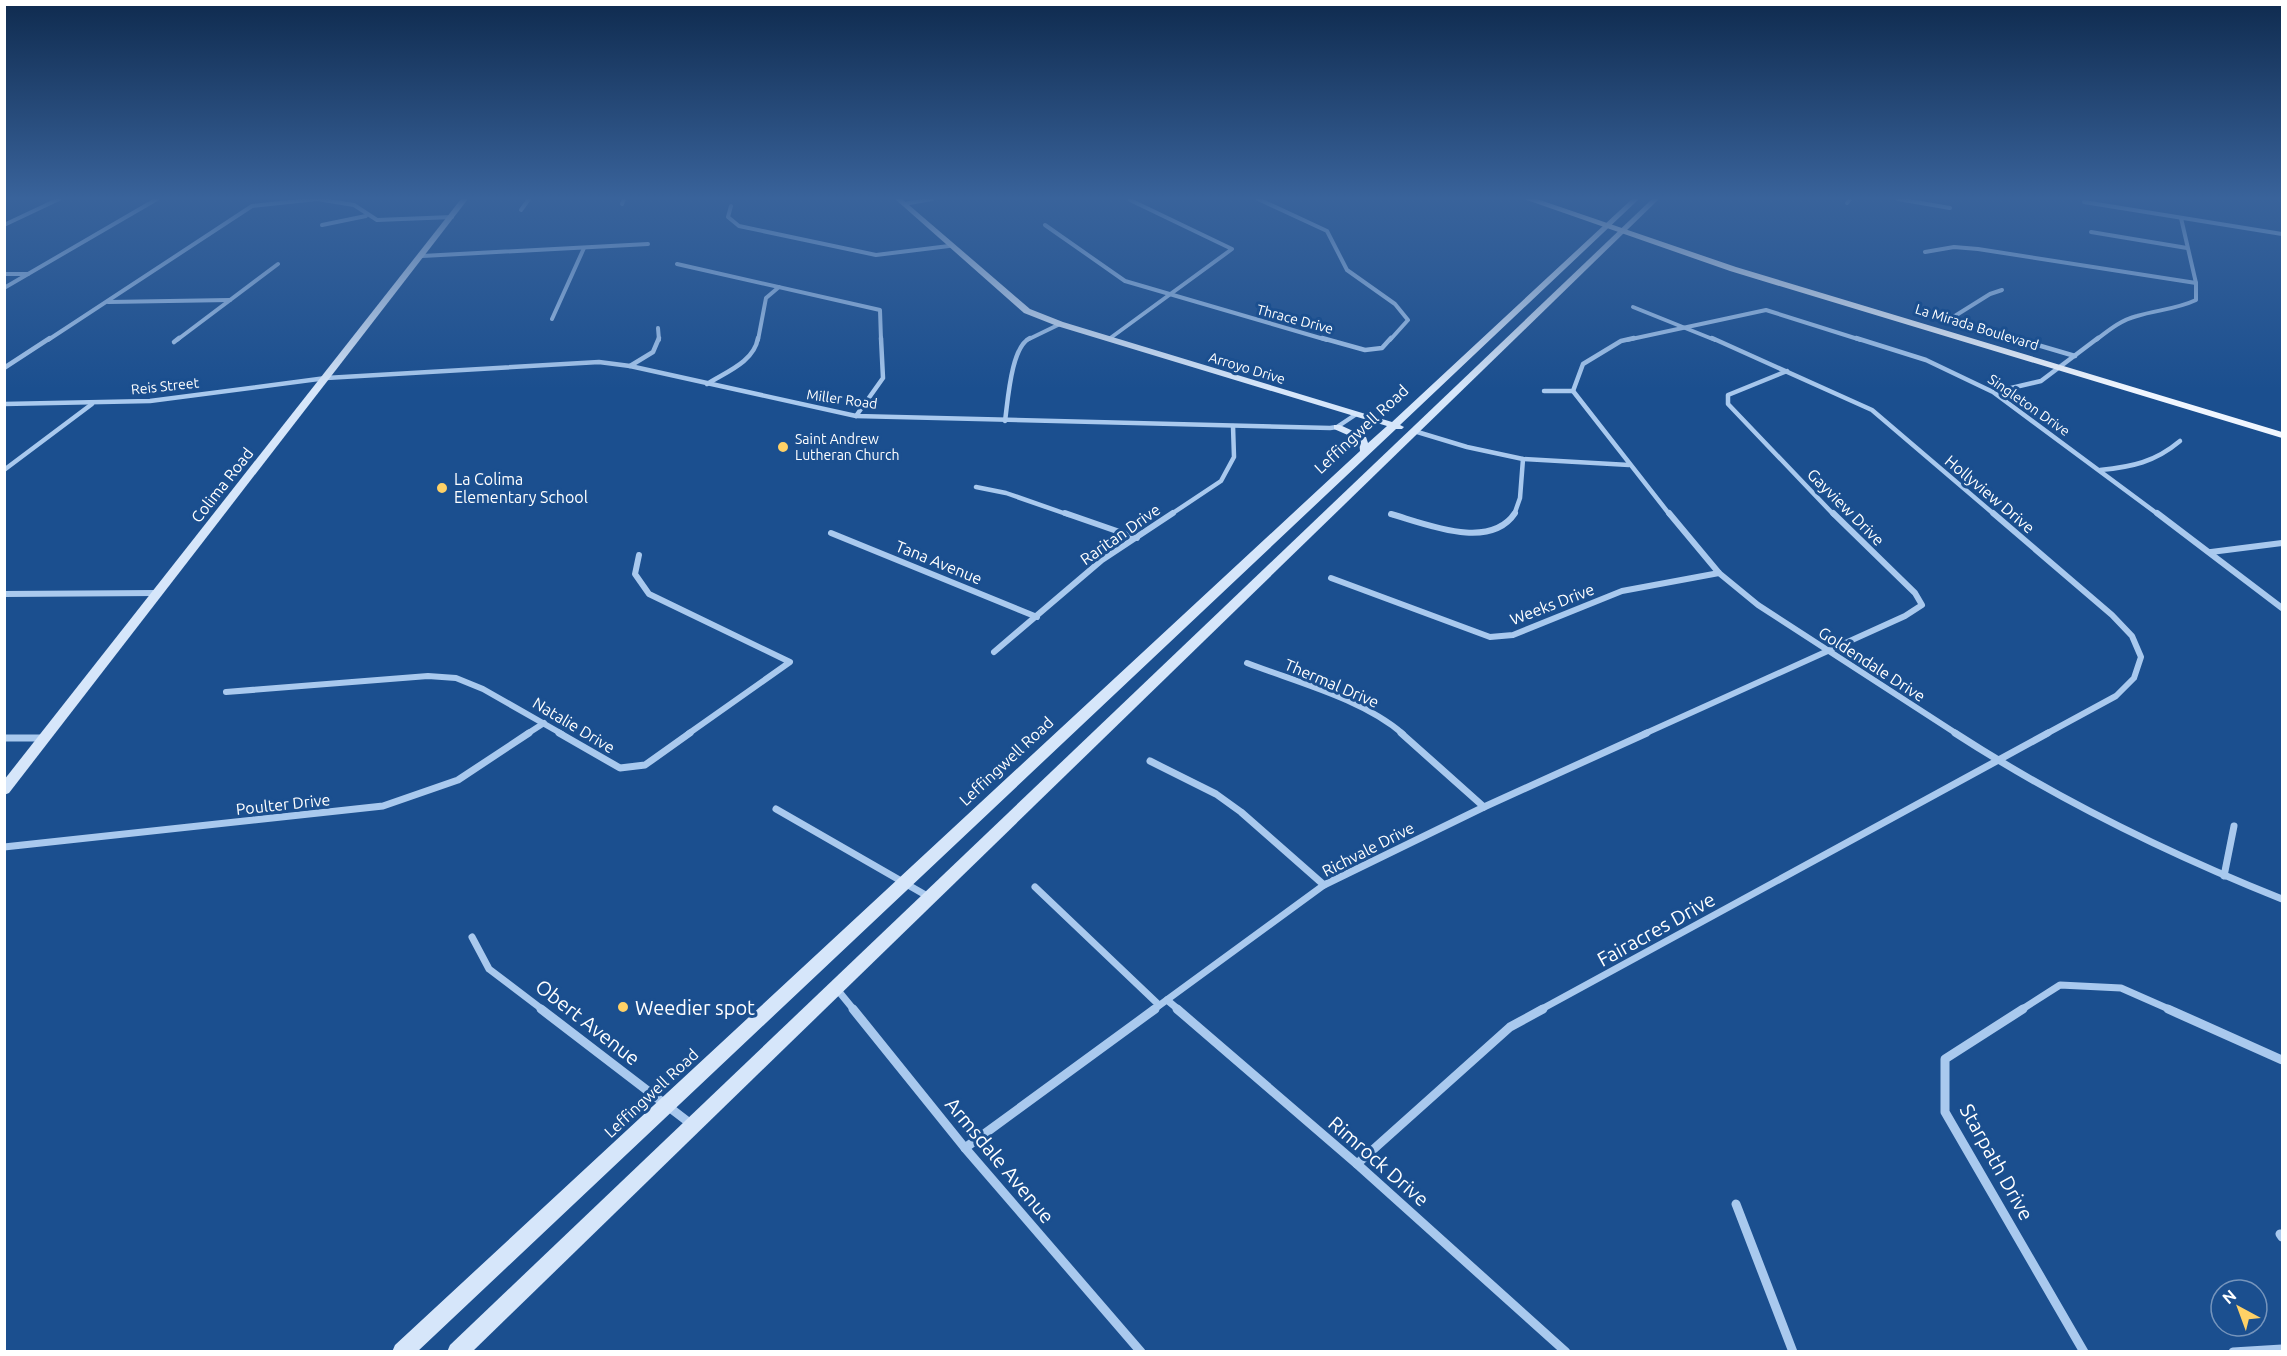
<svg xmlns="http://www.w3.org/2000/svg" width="2287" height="1356" viewBox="0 0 2287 1356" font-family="Ubuntu,sans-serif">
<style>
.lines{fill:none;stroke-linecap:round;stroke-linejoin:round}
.street-far4{stroke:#a9c9ee;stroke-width:4}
.street-far3{stroke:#a9c9ee;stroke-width:4.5}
.street-far2{stroke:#a9c9ee;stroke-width:6}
.street-far1{stroke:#a9c9ee;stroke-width:7}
.street{stroke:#a9c9ee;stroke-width:9}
.secondary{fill:#d6e6fa;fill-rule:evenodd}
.primary{fill:#f0f6ff;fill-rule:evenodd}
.poi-dot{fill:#ffd166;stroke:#1b4f8f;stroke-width:2}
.labels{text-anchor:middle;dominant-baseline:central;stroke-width:6;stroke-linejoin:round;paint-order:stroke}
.far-street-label{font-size:14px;fill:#fff;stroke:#1b4f8f}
.far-poi-label{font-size:14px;fill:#fff;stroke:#1b4f8f;text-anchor:start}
.street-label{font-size:16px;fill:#fff;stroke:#1b4f8f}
.poi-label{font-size:16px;fill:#fff;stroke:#1b4f8f;text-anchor:start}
.near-street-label{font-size:20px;fill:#fff;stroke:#1b4f8f}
.near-poi-label{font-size:20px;fill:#fff;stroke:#1b4f8f;text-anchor:start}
</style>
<rect width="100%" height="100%" fill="#1b4f8f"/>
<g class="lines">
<g class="street-far4">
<path d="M1258,199L1327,231L1347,270L1395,304L1408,320L1390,340"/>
<path d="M1898,199L1950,208"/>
<path d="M2084,202L2282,234"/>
<path d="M1847,203L1850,199"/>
<path d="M622,204L624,199"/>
<path d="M904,204L932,199"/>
<path d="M731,206L728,217L739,226L876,255L949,246"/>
<path d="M521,210L529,199"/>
<path d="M4,225L59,199"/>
<path d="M322,225L366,216"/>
<path d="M1045,225L1125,281L1327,340"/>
<path d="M2091,232L2187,248"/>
<path d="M1925,252L1954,247L1978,249L2196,283"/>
<path d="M422,256L648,244"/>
<path d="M677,264L880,310L881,340"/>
<path d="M4,274H28"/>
<path d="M4,288L157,199"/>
<path d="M2002,290L1990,294L1950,319L2020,340"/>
<path d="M108,302L230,300"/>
<path d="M1633,307L1715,340"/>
<path d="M552,319L584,248"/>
<path d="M658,328L659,340"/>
<path d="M1109,339L1232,249L1130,200"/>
<path d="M48,340L252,206L317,199L354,205L377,220L452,217"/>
<path d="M177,340L278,264"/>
<path d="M758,340L766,298L779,287"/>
<path d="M1027,340L1060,324"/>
<path d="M1627,340L1766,310L1861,340"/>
<path d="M2096,340C2109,330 2121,320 2137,316C2157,310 2177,309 2196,300V283L2181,218"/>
</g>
<g class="street-far3">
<path d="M1322,338L1365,350L1382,348L1391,338"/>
<path d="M1712,338L1872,410L1995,515"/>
<path d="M1856,338L1926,360L1993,392L2159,515"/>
<path d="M2014,338L2075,356"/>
<path d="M174,342L179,338"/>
<path d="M630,366L653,352L659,338"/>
<path d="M4,368L50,338"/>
<path d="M1787,371L1728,395V404L1834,515"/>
<path d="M707,384C726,372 754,362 758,338"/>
<path d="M1544,391H1573L1583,364L1621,341L1634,338"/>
<path d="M1573,391L1670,515"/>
<path d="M1994,392L2041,381L2098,338"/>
<path d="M4,404L150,401L326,378L599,362L630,366L856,416L1330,428L1337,427L1355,415"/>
<path d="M856,416L883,378L881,338"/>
<path d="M1005,421C1008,400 1011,347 1030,338"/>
<path d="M1414,431L1467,447L1523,459L1629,465"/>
<path d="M4,470L92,404"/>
<path d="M2100,470C2132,467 2155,462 2180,441"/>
<path d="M976,487L1006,493L1069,515"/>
<path d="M1391,514L1393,515"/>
<path d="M1170,515L1221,481L1234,457L1233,426"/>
<path d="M1514,515L1520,498L1523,459"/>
</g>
<g class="street-far2">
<path d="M1065,513L1137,538"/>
<path d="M1669,513L1719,573L1758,605L1957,734"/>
<path d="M1993,513L2112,615L2132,636L2141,657L2134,678L2116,696L2046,734"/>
<path d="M2157,513L2282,608"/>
<path d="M1391,514C1426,524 1490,551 1515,513"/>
<path d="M831,533L1037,617"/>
<path d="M2211,552L2282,543"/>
<path d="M639,555L635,574L649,594L790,662L688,734"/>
<path d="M1331,578L1490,637L1513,635L1622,591L1719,573"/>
<path d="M4,594L157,593"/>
<path d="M994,652L1102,560L1173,513"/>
<path d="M1247,663C1296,682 1363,699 1403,734"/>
<path d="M226,692L428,676L456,678L483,689L562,734"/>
<path d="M527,734L544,723"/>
<path d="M1644,734L1905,616L1922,605L1915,593L1833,513"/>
</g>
<g class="street-far1">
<path d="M559,733L620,768L645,765L690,733"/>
<path d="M1401,733L1484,807"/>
<path d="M1955,733C2057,799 2169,854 2282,899"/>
<path d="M4,738H43"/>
<path d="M1150,761L1216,794L1241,812L1324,885"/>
<path d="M776,809L929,897"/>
<path d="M4,847L383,806L458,780L529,733"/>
<path d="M2224,876L2234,826"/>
<path d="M1035,887L1159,1005"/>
<path d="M472,937L489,969L543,1010"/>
<path d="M836,988L854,1010"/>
<path d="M1167,1000L1179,1010"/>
<path d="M1153,1010L1324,885L1484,807L1647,733"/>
<path d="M1540,1010L2048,733"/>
<path d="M2021,1010L2060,985L2121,988L2171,1010"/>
</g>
<g class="street">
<path d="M541,1009L691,1124"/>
<path d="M853,1009L965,1148L1141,1352"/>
<path d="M1177,1009L1357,1164L1566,1352"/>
<path d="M2023,1009L1945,1059V1112L2084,1352"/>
<path d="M2168,1009L2282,1060"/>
<path d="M965,1148L1155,1009"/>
<path d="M1357,1164L1510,1027L1543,1009"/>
<path d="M1736,1204L1793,1352"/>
<path d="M2280,1234L2282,1237"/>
<path d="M2233,1352L2282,1349"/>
</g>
<g class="secondary">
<path d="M461,199H468L9,793L4,795V780Z"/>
<path d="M895,199H902L1030,309L1063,322L1392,422L1632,199H1639L1400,425L1404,427L1402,429H1396L417,1352H392L395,1345L1360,451L1359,440L1334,429V425H1340L1366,437L1368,443L1387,426L1057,326L1024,313Z"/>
<path d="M1652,199H1659L472,1352H447L450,1345Z"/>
</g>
<path class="primary" d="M1524,199H1537L1736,267L2282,432V438L1730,271Z"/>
</g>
<linearGradient id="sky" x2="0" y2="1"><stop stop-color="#0f2b4f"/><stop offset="0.51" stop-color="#39639b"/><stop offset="1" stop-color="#39639b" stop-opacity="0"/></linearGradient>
<rect width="2287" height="389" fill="url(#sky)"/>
<g class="poi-dot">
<circle cx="783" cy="447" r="6"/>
<circle cx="442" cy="488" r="6"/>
<circle cx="623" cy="1007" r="6"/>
</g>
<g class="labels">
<g class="far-street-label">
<text transform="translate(1295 319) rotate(15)">Thrace Drive</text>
<text transform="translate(1977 327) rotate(17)">La Mirada Boulevard</text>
<text transform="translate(1247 368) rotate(17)">Arroyo Drive</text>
<text transform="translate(165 386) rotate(-6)">Reis Street</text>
<text transform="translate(842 399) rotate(8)">Miller Road</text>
<text transform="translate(2029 405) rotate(35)">Singleton Drive</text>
</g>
<g class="far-poi-label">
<text x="795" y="439">Saint Andrew<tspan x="795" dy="16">Lutheran Church</tspan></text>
</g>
<g class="street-label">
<text transform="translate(1361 429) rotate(-43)">Leffingwell Road</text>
<text transform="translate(222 485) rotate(-52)">Colima Road</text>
<text transform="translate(1990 494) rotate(40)">Hollyview Drive</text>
<text transform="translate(1846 507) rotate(45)">Gayview Drive</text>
<text transform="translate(1120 534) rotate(-35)">Raritan Drive</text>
<text transform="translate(939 562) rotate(22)">Tana Avenue</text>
<text transform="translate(1552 604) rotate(-21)">Weeks Drive</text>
<text transform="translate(1872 664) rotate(33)">Goldendale Drive</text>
<text transform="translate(1332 683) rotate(23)">Thermal Drive</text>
<text transform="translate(574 725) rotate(31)">Natalie Drive</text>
<text transform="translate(1006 761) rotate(-43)">Leffingwell Road</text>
<text transform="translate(283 804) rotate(-6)">Poulter Drive</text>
<text transform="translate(1368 849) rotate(-27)">Richvale Drive</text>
<text transform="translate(651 1093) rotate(-43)">Leffingwell Road</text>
</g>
<g class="poi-label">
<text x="454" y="479">La Colima<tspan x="454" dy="18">Elementary School</tspan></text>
</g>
<g class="near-street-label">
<text transform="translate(1656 929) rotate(-29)">Fairacres Drive</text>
<text transform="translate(588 1022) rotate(38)">Obert Avenue</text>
<text transform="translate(1000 1160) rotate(50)">Armsdale Avenue</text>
<text transform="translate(1379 1161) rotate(41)">Rimrock Drive</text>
<text transform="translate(1997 1162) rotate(61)">Starpath Drive</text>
</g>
<g class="near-poi-label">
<text x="635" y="1007">Weedier spot</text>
</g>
</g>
<rect width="2287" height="1356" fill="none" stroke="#ffffff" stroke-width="12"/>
<g transform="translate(2239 1308) rotate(319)"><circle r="28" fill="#1b4f8f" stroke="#7695bc" stroke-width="1.5"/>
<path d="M0-4.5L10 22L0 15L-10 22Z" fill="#ffd166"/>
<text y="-9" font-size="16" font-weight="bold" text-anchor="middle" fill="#ffffff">N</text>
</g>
</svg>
